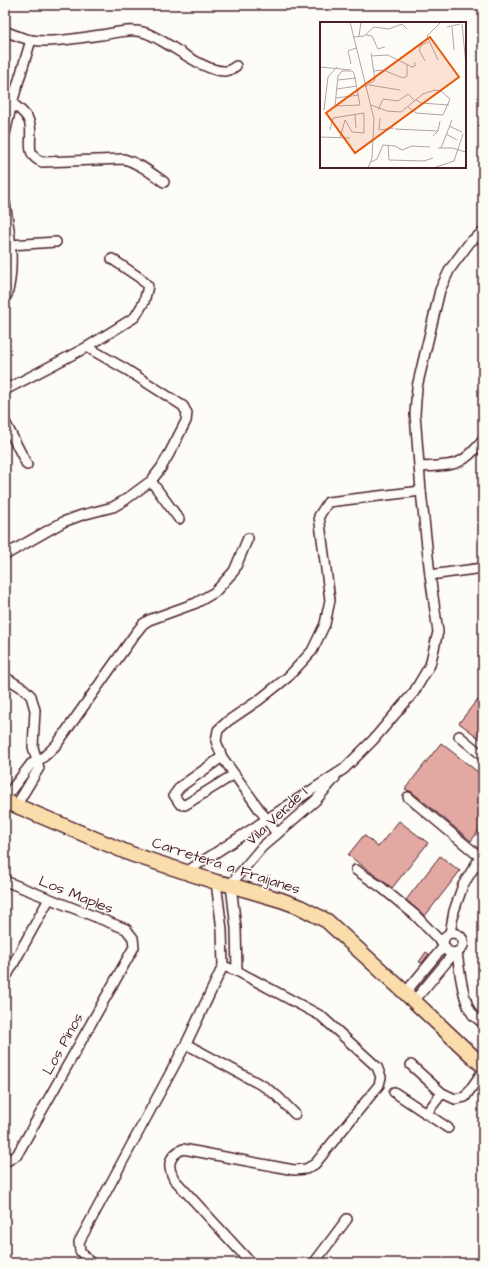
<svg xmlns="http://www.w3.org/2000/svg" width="488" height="1268" viewBox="0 0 488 1268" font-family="'Architects Daughter',sans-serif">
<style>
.building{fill:#e2a8a1;stroke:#4a1f2b}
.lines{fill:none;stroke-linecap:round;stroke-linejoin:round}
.minor-casing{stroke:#4a1f2b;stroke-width:12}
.primary-casing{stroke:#4a1f2b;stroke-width:17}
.minor{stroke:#fdfcf7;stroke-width:9}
.primary{stroke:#faddab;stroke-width:14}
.labels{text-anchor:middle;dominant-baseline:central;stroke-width:3;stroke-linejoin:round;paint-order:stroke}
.street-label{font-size:15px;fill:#4a1f2b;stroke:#fdfcf7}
.inset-road{fill:none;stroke:#b5a4a5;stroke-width:1}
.view{fill:#e8590c;fill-opacity:0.15;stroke:#e8590c;stroke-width:2}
.inset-edge{fill:none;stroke:#4a1f2b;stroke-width:2}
</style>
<rect width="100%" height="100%" fill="#fdfcf7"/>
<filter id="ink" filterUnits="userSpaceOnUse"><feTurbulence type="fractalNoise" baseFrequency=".025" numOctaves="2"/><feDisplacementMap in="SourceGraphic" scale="8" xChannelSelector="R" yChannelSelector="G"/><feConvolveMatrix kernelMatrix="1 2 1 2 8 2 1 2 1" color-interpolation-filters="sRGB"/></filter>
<g filter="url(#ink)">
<g class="building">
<path d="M477,700L483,705V741L459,723Z"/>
<path d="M441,743L483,776V825L471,841L412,792L405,789Z"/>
<path d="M399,821L428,843L392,888L348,855L364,835L378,847Z"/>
<path d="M440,856L460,871L425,916L406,900Z"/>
<path d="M426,952L429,954L422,963L419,962Z"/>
</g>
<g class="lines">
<defs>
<g id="minor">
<path d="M5,31C14,35 22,38 31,40C54,43 78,38 101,35C115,33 131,28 146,33C168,41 203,72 225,71C229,71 232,69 236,66"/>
<path d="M12,103C18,108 26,113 29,121C35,136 22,154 42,162L124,159C139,163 151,173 164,182"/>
<path d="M5,134L12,103L31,40"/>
<path d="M5,203C10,232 15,266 7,295"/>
<path d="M10,245L56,242"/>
<path d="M5,390L87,347L135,317L144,302L148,286L140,278L112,259"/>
<path d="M5,422L27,465"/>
<path d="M420,467C453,465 461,468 483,440"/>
<path d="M151,481L179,519"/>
<path d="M5,555L63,522L82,515L113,507L125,500L151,481L161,468L169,454L186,421L187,413L183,406L127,370L87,347"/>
<path d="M430,575L483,568"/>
<path d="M5,677L24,689L31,696L35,710L33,747L39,768L16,806"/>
<path d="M459,736L483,756"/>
<path d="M222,757L180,787L174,795L180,804L185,805L233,775"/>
<path d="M408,797L480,857"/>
<path d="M5,798L31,764C42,760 49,752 57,744L135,634L143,624L149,620L196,603L215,592L234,571L248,538"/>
<path d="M277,834L222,757L216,741L218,730L228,721L259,700L288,677L312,651L325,624L330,600L319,516L328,502L421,491"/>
<path d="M356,870L381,887L415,915L443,944L447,951C452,953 456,954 460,950C473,938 445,922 443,944"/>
<path d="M186,872L344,769L373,740L414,692L430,665L438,632L430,575L421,491L415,414L417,387L440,290L450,269L470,242L483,232"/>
<path d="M5,881L126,929L133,938L134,947L17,1155L9,1160L5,1159"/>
<path d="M216,882L222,930L223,966"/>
<path d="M230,885L262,847L316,800L335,778"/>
<path d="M231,885L236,928L237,971"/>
<path d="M450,933L454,911L463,885L483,853"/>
<path d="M457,952C459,968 463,1003 473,1015C476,1018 480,1020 483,1023"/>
<path d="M5,979L49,899"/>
<path d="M405,993L444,946"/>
<path d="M414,1001L454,953"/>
<path d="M186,1044L265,1087L277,1096L295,1114"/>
<path d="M411,1065L442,1093L455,1099L465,1097L483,1071"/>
<path d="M394,1092L448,1128"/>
<path d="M426,1114L442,1093"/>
<path d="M91,1263L80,1251L79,1242L186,1044L223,966L237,971L321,1016L377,1067L381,1077L379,1085L315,1164L306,1169L294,1170L183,1149C168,1156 167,1166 174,1179L251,1263"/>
<path d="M314,1263L347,1219"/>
</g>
<path id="primary" d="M5,801L131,854L216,882L230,885L281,900L300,907L327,921L399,987L483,1066"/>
</defs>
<use href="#minor" class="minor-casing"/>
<use href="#primary" class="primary-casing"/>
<use href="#minor" class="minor"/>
<use href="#primary" class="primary"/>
</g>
</g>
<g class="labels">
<g class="street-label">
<text transform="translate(277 816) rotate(-43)">Vila Verde I</text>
<text transform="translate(226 866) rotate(18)">Carretera a Fraijanes</text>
<text transform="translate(76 895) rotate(22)">Los Maples</text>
<text transform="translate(63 1044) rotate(-61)">Los Pinos</text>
</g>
</g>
<g transform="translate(320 22)">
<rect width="146" height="146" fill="#fdfcf7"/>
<path class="inset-road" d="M30,0L54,97L52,136L48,146M142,2L146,43M127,5L140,2M132,5L134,28M46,13L52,14L58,27L65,25M39,14L41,0M33,15L44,14L54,5L69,7L82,2L87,7M102,22L99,28L105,39M86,33L97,25L108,20M51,34L68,33L92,45L95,44V40M118,38L107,14L121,0M31,42L28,29L36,26M0,45L31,48M22,49H32L34,51L40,83L15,84L18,54ZM54,49L63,48L83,56L87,54V43M18,58L36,56M49,63L80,68M45,65L55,58L51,31M17,67L37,64M16,76L39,73M96,78L101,81L129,83M51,83L67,89L81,90L103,72L115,68L121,69L130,77L123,93L96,91L88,85M4,88L8,55L17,45M58,88L63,77L78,79L88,72L95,79M35,93L36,106M129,104L142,110M75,107L118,109M10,108L13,96L44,91V111L32,110L25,98L20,116M59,108L60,96M60,108L74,106M126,112L137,118M113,114L118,109L120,99M1,115L30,116M63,123L75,124L82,128L92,124L110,125M68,123L69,138L104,139L113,136M118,126H132L146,130M121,126L132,98M51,140L57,137L63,123M113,146L134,139L143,112"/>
<path class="view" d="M110,15L139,55L35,131L6,91Z"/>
<rect width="146" height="146" class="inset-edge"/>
</g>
<rect width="488" height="1268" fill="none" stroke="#fdfcf7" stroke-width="20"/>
<rect x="10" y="10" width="468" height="1248" fill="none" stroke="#4a1f2b" stroke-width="1.5" filter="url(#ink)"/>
</svg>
